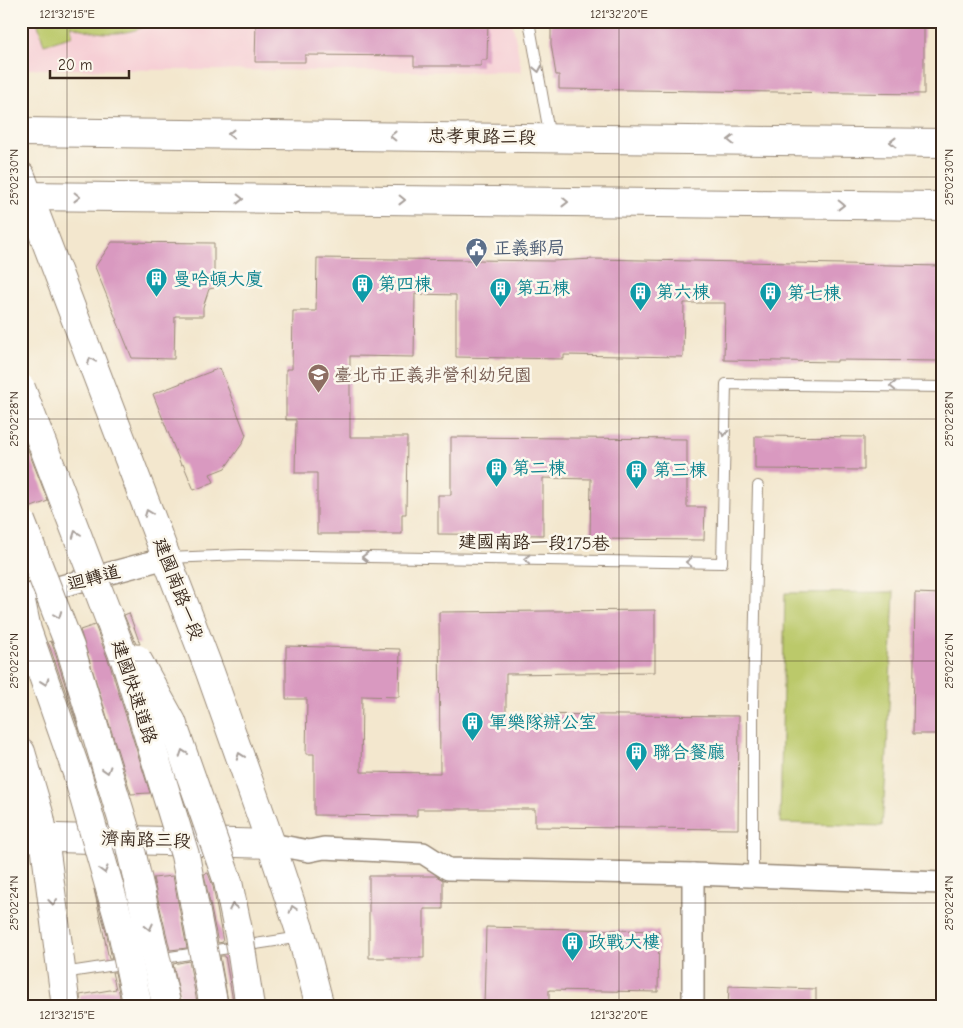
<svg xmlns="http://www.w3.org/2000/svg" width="963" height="1028" viewBox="0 0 963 1028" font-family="'Comic Neue','LXGW WenKai TC',sans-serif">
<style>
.built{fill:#f6cfd5}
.green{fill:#bbc96b;stroke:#7b7a44}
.building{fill:#d999c0}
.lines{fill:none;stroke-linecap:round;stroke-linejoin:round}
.lane-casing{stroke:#978876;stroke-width:12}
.street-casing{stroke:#978876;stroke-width:24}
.secondary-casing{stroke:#978876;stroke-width:30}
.primary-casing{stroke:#978876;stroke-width:30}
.lane{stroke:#fff;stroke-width:10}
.street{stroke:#fff;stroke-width:21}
.secondary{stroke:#fff;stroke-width:28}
.primary{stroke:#fff;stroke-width:28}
.highway-bridge-casing{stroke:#978876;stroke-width:30;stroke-linecap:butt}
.highway-bridge{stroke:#fff;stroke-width:28}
.oneway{stroke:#a79f9a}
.ticks{fill:none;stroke:#3b2a1e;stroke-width:1;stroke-opacity:0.45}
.labels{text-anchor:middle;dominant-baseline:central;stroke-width:5;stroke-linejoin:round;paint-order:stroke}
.street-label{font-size:18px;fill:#3b2a1e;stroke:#fbf7ec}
.service-label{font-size:18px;fill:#4e5e75;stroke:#fbf7ec;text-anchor:start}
.culture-label{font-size:18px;fill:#0d838f;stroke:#fbf7ec;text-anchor:start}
.education-label{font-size:18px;fill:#785e54;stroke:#fbf7ec;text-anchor:start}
.neatline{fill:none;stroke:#3b2a1e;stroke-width:2}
.ticks-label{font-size:12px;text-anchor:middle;fill:#3b2a1e}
</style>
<rect width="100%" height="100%" fill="#fbf7ec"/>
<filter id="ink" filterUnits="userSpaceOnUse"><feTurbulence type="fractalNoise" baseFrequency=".02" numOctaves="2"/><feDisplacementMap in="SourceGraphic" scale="10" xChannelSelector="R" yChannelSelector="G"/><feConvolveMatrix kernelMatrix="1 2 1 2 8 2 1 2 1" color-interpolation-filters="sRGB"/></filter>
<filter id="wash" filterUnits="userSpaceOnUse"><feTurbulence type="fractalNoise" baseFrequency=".0096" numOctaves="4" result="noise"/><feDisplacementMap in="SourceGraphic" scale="20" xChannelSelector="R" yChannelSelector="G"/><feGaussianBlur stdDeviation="1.12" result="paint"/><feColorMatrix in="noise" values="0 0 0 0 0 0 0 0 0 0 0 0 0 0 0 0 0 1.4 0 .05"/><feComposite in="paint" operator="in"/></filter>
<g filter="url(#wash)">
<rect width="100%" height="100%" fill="#f3e7ce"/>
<path class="built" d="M21,21H512L522,72L21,69Z"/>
<g class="green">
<path d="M37,21H156C129,37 99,36 70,25L73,36L44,45Z"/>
<path d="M894,592L886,773L882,826L780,823L785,593Z"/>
</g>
<g id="blocks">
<g class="building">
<path d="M256,21H488L487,60H481V66H414V56L305,55V62H255Z"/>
<path d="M551,21H924V94L559,89V75H556L551,44Z"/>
<path d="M112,242L214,243V288L209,289L203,307V316H175L174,359L132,358L95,267Z"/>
<path d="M317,258L552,261L594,259L942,266V361L837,360V362L724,360L725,303H684L683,357L564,355V359L456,357V295L415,294L414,357L350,356V437H407L406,514H402V534H317V473H295L296,420H286V369H292L293,311H316Z"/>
<path d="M220,368L246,435L242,444L225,468L210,474L214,482L194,490L183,464L181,465L153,394Z"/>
<path d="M21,432L48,501L29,508L21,506Z"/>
<path d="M755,436L864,437V470L755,469Z"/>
<path d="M451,437L687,439V507H705L704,540L590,539L591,479L543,478V535L438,534V495H451Z"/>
<path d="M915,593L942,594V734H913Z"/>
<path d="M655,610V672L506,674V714L739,716L738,829L535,827V809H417V816L314,815V754H306L307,699H286V646L400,649L399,697L362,696L361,772L440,773L439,612Z"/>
<path d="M129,613L140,644H136L124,615Z"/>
<path d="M95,625L110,665L150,793L131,794L80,630Z"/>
<path d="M51,641L55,652L81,736L48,642Z"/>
<path d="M208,873L213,886L223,942L218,943L204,874Z"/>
<path d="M173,876L187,948L170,950L153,878Z"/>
<path d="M369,876H436L443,880V909H424V958H369Z"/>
<path d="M94,889L107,935L112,959H109Z"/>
<path d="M486,927L659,931L658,992L549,990V1007H484Z"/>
<path d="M220,956H225L234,1007H229Z"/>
<path d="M189,961L198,1007H182L173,964Z"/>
<path d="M112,972H115L122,1007H81L80,995L116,989Z"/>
<path d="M729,986L816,989V1007H728Z"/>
</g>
</g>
</g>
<g filter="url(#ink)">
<use href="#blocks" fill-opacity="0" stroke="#978876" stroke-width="1"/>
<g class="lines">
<defs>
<g id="lane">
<path d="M529,21L550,138"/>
<path d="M168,558L241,555L722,563L726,384L942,387"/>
<path d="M753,876V699L758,486"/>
<path d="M157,959L301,937"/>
<path d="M63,973L128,963"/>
</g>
<g id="street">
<path d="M21,597L166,558"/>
<path d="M271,844L309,851L324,848L423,853L448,869L693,874L942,883"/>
<path d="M693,874V1007"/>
</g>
<g id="secondary">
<path d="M21,176L210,672L271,844L302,937L320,1007"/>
<path d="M21,752L40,817L44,837L66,1007"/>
<path d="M21,837L271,844"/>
</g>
<g id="primary">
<path d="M21,132L942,143"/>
<path d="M21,196L942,206"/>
</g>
</defs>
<use href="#lane" class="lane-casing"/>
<use href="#street" class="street-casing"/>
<use href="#secondary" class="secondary-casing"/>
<use href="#primary" class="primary-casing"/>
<use href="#lane" class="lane"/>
<use href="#street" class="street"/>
<use href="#secondary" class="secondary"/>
<use href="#primary" class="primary"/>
<defs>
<g id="highway-bridge">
<path d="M21,388L125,660L185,855L214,1007"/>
<path d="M21,521L70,647L129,842L167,1007"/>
<path d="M21,601L27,630L77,773L122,931L138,1007"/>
<path d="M137,659L172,722L228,882L239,935L250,1007"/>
</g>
</defs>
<use href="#highway-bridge" class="highway-bridge-casing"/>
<use href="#highway-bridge" class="highway-bridge"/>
</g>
<defs><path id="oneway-chevron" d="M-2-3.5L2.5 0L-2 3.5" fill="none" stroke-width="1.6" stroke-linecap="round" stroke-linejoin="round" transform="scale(1.25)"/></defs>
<g class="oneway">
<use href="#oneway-chevron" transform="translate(538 69) rotate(79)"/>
<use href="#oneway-chevron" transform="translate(231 134) rotate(-179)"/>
<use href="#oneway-chevron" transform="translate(393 136) rotate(-179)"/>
<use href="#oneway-chevron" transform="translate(731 140) rotate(-179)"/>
<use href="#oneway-chevron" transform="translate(893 142) rotate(-179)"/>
<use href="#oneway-chevron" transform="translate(77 197) rotate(1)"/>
<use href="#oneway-chevron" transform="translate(240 199) rotate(1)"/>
<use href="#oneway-chevron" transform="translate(402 200) rotate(1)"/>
<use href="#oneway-chevron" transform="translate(565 202) rotate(1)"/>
<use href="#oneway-chevron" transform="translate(841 205) rotate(1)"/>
<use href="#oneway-chevron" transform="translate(91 361) rotate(-111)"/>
<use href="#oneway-chevron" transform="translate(893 386) rotate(-179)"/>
<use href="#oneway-chevron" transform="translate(724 433) rotate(91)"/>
<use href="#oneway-chevron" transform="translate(148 513) rotate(-111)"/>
<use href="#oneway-chevron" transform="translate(76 534) rotate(-111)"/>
<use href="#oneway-chevron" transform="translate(365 557) rotate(-179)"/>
<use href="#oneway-chevron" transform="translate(527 559) rotate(-179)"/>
<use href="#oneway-chevron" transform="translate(689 562) rotate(-179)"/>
<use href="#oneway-chevron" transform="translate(58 615) rotate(69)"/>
<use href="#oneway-chevron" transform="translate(45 682) rotate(71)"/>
<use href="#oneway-chevron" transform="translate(183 753) rotate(-109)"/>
<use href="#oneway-chevron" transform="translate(240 756) rotate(-110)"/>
<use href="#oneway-chevron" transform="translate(107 770) rotate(73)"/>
<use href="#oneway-chevron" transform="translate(104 870) rotate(74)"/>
<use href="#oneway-chevron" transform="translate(53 902) rotate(83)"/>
<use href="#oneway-chevron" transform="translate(233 907) rotate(-102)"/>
<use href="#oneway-chevron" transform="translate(293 909) rotate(-108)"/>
<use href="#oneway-chevron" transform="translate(149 927) rotate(77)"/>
</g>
</g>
<path class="ticks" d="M67,21V1007M619,21V1007M21,177H942M21,419H942M21,661H942M21,903H942"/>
<defs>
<symbol id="civic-pin" viewBox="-11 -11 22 30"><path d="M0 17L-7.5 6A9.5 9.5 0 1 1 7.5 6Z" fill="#5c6f8a" stroke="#fbf7ec"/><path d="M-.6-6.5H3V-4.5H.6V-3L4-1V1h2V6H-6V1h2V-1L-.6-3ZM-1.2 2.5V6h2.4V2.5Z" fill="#fff"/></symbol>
<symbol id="building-pin" viewBox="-11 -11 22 30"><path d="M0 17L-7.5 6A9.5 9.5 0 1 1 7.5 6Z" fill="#0f9aa8" stroke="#fbf7ec"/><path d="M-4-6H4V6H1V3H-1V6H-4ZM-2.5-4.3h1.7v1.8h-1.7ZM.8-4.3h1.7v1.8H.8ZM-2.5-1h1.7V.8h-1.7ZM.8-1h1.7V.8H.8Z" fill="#fff"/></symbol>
<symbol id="school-pin" viewBox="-11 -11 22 30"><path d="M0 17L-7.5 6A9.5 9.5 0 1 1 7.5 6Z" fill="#8d6e63" stroke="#fbf7ec"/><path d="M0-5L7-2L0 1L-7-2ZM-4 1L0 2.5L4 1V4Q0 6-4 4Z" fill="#fff"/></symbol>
</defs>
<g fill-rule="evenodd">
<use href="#civic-pin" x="464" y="236" width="25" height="34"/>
<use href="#building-pin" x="144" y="266" width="25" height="34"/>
<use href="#building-pin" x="350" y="272" width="25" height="34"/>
<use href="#building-pin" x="488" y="276" width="25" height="34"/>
<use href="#building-pin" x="628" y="280" width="25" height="34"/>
<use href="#building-pin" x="758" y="280" width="25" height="34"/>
<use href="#school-pin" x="306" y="362" width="25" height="34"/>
<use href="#building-pin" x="484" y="456" width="25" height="34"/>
<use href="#building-pin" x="624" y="458" width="25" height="34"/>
<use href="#building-pin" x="460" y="710" width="25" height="34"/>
<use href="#building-pin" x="624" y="740" width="25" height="34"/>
<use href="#building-pin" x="560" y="930" width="25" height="34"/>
</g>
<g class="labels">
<g class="street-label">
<text transform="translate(482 137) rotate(1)">忠孝東路三段</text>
<text transform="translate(534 543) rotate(1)">建國南路一段175巷</text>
<text transform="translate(94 578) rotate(-15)">迴轉道</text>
<text transform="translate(178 589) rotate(69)">建國南路一段</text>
<text transform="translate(134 692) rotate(72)">建國快速道路</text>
<text transform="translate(146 840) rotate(2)">濟南路三段</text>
</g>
<g class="service-label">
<text x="493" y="248">正義郵局</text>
</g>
<g class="culture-label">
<text x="173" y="279">曼哈頓大廈</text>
<text x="378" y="284">第四棟</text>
<text x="516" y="288">第五棟</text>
<text x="656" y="292">第六棟</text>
<text x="787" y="293">第七棟</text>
<text x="512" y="468">第二棟</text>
<text x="653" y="470">第三棟</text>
<text x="489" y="722">軍樂隊辦公室</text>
<text x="653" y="752">聯合餐廳</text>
<text x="588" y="942">政戰大樓</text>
</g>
<g class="education-label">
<text x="334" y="375">臺北市正義非營利幼兒園</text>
</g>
</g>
<rect width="963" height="1028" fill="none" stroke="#fbf7ec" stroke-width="55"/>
<path d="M50 70v8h79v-8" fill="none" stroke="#3b2a1e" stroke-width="2.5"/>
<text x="58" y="70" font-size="15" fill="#3b2a1e" stroke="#fbf7ec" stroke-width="4" paint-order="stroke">20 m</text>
<rect x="28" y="28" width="908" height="972" class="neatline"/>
<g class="ticks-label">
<text x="67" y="18">121°32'15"E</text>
<text x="619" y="18">121°32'20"E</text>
<text transform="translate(14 177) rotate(-90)" y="4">25°02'30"N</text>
<text transform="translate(949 177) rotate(-90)" y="4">25°02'30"N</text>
<text transform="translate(14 419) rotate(-90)" y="4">25°02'28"N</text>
<text transform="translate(949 419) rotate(-90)" y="4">25°02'28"N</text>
<text transform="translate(14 661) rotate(-90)" y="4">25°02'26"N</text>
<text transform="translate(949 661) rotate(-90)" y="4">25°02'26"N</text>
<text transform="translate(14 903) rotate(-90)" y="4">25°02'24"N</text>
<text transform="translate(949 903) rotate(-90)" y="4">25°02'24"N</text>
<text x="67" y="1019">121°32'15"E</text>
<text x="619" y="1019">121°32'20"E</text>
</g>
</svg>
